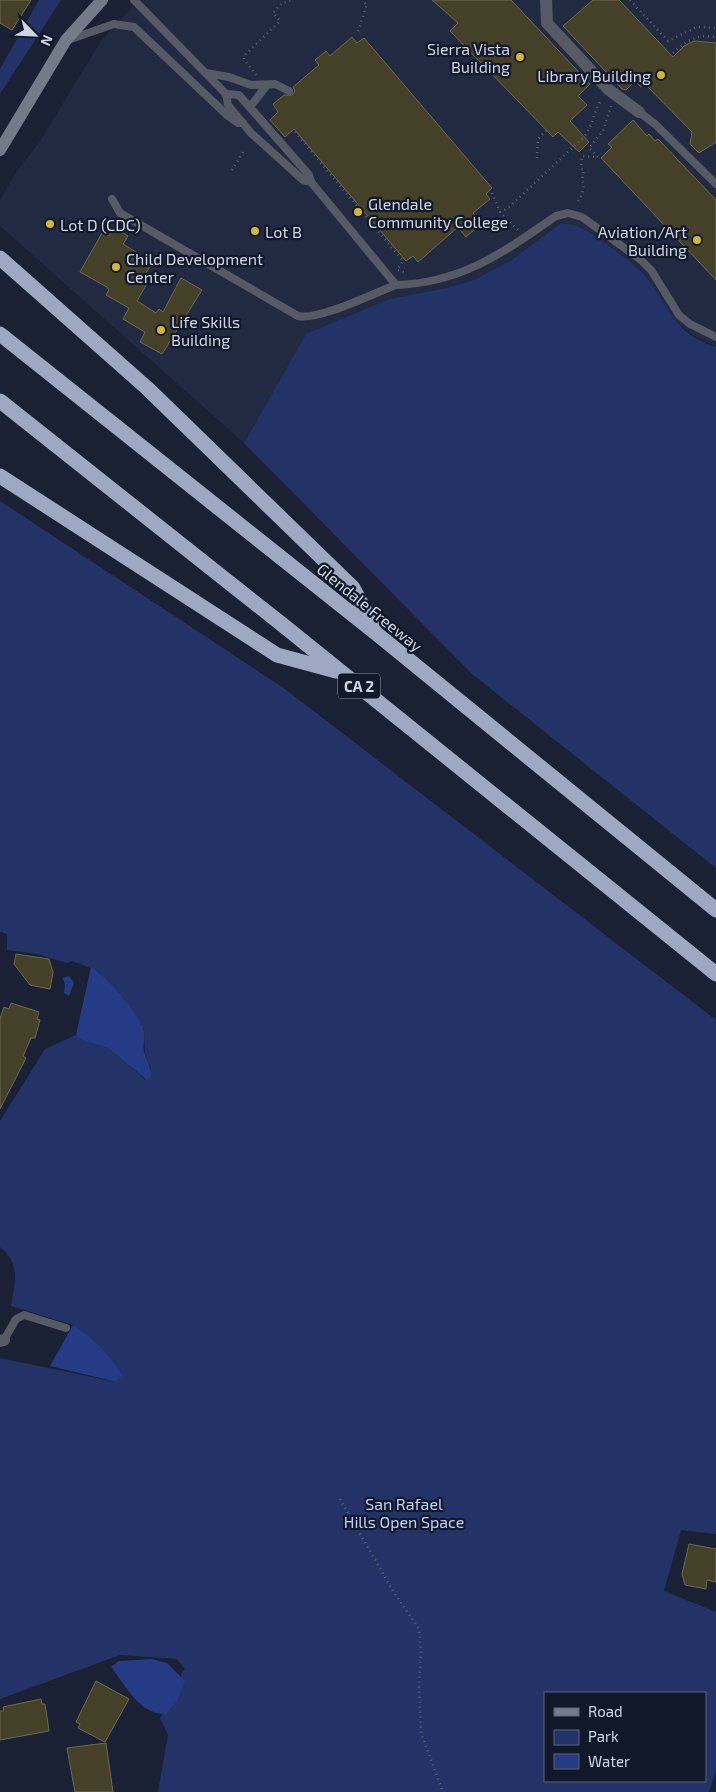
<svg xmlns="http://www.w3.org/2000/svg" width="716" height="1792" viewBox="0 0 716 1792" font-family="'Exo 2',sans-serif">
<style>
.built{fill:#222a42}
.green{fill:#233368;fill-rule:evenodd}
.water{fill:#263b86}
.building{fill:#454028;stroke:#6e6950}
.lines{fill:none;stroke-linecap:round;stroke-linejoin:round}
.path{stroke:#5b6273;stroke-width:2.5;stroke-dasharray:1 4;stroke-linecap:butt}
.lane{stroke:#565a64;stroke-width:8}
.street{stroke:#565a64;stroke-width:12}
.secondary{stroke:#737a89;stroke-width:12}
.highway{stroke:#9ea8c1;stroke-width:15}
.poi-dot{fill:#d1b736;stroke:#11182a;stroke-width:2}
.labels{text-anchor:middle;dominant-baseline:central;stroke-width:4.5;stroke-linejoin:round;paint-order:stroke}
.shield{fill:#11182a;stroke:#969cab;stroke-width:1}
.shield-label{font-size:15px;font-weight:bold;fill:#cfd5e2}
.poi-label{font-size:16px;fill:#cfd5e2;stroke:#11182a;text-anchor:start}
.street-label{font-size:16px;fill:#cfd5e2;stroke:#11182a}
.park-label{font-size:16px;fill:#bdcffa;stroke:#11182a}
</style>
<rect width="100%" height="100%" fill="#1a2134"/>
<path class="built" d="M139,0H716V347L692,335L675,322L646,276L636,267L580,227L560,224L510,261L476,279L306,334L244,443L0,226V200L16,172L39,143L101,41Z"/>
<g class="green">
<path d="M39,0H61L0,94V69Z"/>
<path d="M560,224C567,224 573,224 579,227C593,233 638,266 647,278C670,309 673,333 716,347V868L472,674L244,443L306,334L390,299L448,288L476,279L510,261Z"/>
<path d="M0,501L285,689L716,1020V1534L681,1530L664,1591L716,1612V1770L709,1792H158L168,1735L160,1718L179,1692L182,1671L185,1669L177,1659L120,1655L0,1699V1358L116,1382L73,1325L11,1306C15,1282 21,1264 0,1247V1121L45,1049L76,1035L82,1040L108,1048L146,1080L151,1069L145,1054L144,1030L123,999L98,971L72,961L67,963L37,954L7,950V934L0,932ZM545,1693H705V1781H545Z"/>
</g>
<g class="water">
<path d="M91,967C104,973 142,1018 144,1032C145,1039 142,1047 145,1055C148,1063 151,1067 151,1077L147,1080L108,1048L82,1040L76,1035Z"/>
<path d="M69,976L74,983L69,996L64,993L65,986L63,978Z"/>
<path d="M73,1325C94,1339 109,1354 122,1375L117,1382L50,1366Z"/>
<path d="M152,1659L167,1663L185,1681L177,1701L166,1714C140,1715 126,1686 111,1667L119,1661Z"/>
</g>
<g class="building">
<path d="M0,0H31L12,30L0,23Z"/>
<path d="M432,0H511L590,84L578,96L587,105L570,121L589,142L579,152L558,132L553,137L450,31L458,23Z"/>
<path d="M593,0H619L673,57L684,46L694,41L716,43V142L699,153L690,144L692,132L645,84L641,87L635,81L626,90L622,89L563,26Z"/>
<path d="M352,37L357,43L364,38L492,188L486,194L490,199L473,213L482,223L466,237L458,227L418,262L413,256L406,261L294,129L285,137L270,120L278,112L273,104L284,95H292L295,91L293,87L319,65L315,60L326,51L330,56Z"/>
<path d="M633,120L647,136L649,134L655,141L658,139L716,200V280L601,158L612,147L608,144Z"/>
<path d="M114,227L128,236L123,244L152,262L144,277L149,280L137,301L156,313L159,309L163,312L181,278L202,290L162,354L140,342L145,332L123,319L129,308L106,295L109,290L107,287L80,272L102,233L109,236Z"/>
<path d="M16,954L49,959L53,972L50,989L30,985L14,964Z"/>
<path d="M11,1003L39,1012L37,1019L40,1020L35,1038H31L23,1056L26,1058L0,1109V1019L4,1007L9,1009Z"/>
<path d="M689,1544L716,1549V1582L707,1580L706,1589L685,1585L682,1574Z"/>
<path d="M96,1681L129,1699L105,1742L78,1728L80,1724L76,1722Z"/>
<path d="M41,1699L42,1704H45L49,1731L0,1740V1711H4L3,1707Z"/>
<path d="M106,1743L113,1792H75L67,1748Z"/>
</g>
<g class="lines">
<g class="path">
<path d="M630,0L668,41L697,27L716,28"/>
<path d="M358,31L367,4L364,3V0"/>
<path d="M673,53C687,40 697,34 716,37"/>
<path d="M256,75L244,59V56L280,21L273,13L282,3L294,0"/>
<path d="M295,132L403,261L397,270L406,273"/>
<path d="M537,158L538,139L547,130"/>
<path d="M232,170L245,149"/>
<path d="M492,193L500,212L518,230"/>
<path d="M578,201L582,195L584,184L582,181L584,170L581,168L582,156L598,157L589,148L603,131L611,106"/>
<path d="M500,212L508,208L584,137C593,125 594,110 602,99"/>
<path d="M340,1499L393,1591L419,1629L421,1651L419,1684L421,1733L443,1792"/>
</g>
<g class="lane">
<path d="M134,0L226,94L228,105L251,133L303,180L311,182"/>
<path d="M68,40L114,24L134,27L227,115L238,123H243"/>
<path d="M206,73L229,77L251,85L275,84L289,91"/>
<path d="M226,94L239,95L309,175L311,182L396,285C462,283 504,252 556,216L568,213L582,217L641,260L651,270L679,315L690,324L716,337"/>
<path d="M250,107L267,85"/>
<path d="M639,112L655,124L716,184"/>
<path d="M112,199L120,213L298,316C318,321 374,293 396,285"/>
<path d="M4,1340L16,1319L24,1315L66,1328"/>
</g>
<g class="street">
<path d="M546,0L547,23L609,90L639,112"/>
<path d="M0,1341L4,1340"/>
</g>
<path class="secondary" d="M0,150L66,40L102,0"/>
<g class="highway">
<path d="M0,258L147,388L353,588L374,628"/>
<path d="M0,334L377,634L716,910"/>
<path d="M0,401L284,626L716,974"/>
<path d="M0,476L277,655L336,671"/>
</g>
</g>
<g class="poi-dot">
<circle cx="520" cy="57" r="5"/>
<circle cx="661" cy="75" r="5"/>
<circle cx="358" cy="212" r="5"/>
<circle cx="50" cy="224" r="5"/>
<circle cx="255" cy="231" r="5"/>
<circle cx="697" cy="240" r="5"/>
<circle cx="116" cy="267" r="5"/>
<circle cx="161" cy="330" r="5"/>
</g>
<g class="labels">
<rect class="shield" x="338" y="673.5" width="42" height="25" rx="4"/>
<g class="shield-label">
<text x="359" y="686">CA 2</text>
</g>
<g class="poi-label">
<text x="510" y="48" text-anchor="end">Sierra Vista<tspan x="510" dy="18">Building</tspan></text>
<text x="651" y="75" text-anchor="end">Library Building</text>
<text x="368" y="203">Glendale<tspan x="368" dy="18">Community College</tspan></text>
<text x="60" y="224">Lot D (CDC)</text>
<text x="265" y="231">Lot B</text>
<text x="687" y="231" text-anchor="end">Aviation/Art<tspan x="687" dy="18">Building</tspan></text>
<text x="126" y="258">Child Development<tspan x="126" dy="18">Center</tspan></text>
<text x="171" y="321">Life Skills<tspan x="171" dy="18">Building</tspan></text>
</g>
<g class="street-label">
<text transform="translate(370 607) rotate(39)">Glendale Freeway</text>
</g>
<g class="park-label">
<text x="404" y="1503">San Rafael<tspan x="404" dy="18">Hills Open Space</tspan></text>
</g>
</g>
<rect x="544" y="1692" width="162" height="90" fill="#11182a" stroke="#5d6474"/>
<rect x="554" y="1708" width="25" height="8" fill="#737a89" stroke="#5d6474"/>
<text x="588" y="1717" font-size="15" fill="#cfd5e2">Road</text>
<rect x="554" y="1730" width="25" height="15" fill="#233368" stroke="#5d6474"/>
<text x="588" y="1742" font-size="15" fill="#cfd5e2">Park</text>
<rect x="554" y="1754" width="25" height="15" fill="#263b86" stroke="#5d6474"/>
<text x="588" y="1767" font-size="15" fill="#cfd5e2">Water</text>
<g transform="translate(35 35) rotate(114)" stroke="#11182a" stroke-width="4" paint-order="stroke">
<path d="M0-4L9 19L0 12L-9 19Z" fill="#cfd5e2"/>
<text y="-8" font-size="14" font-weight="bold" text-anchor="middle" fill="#cfd5e2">N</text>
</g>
</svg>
